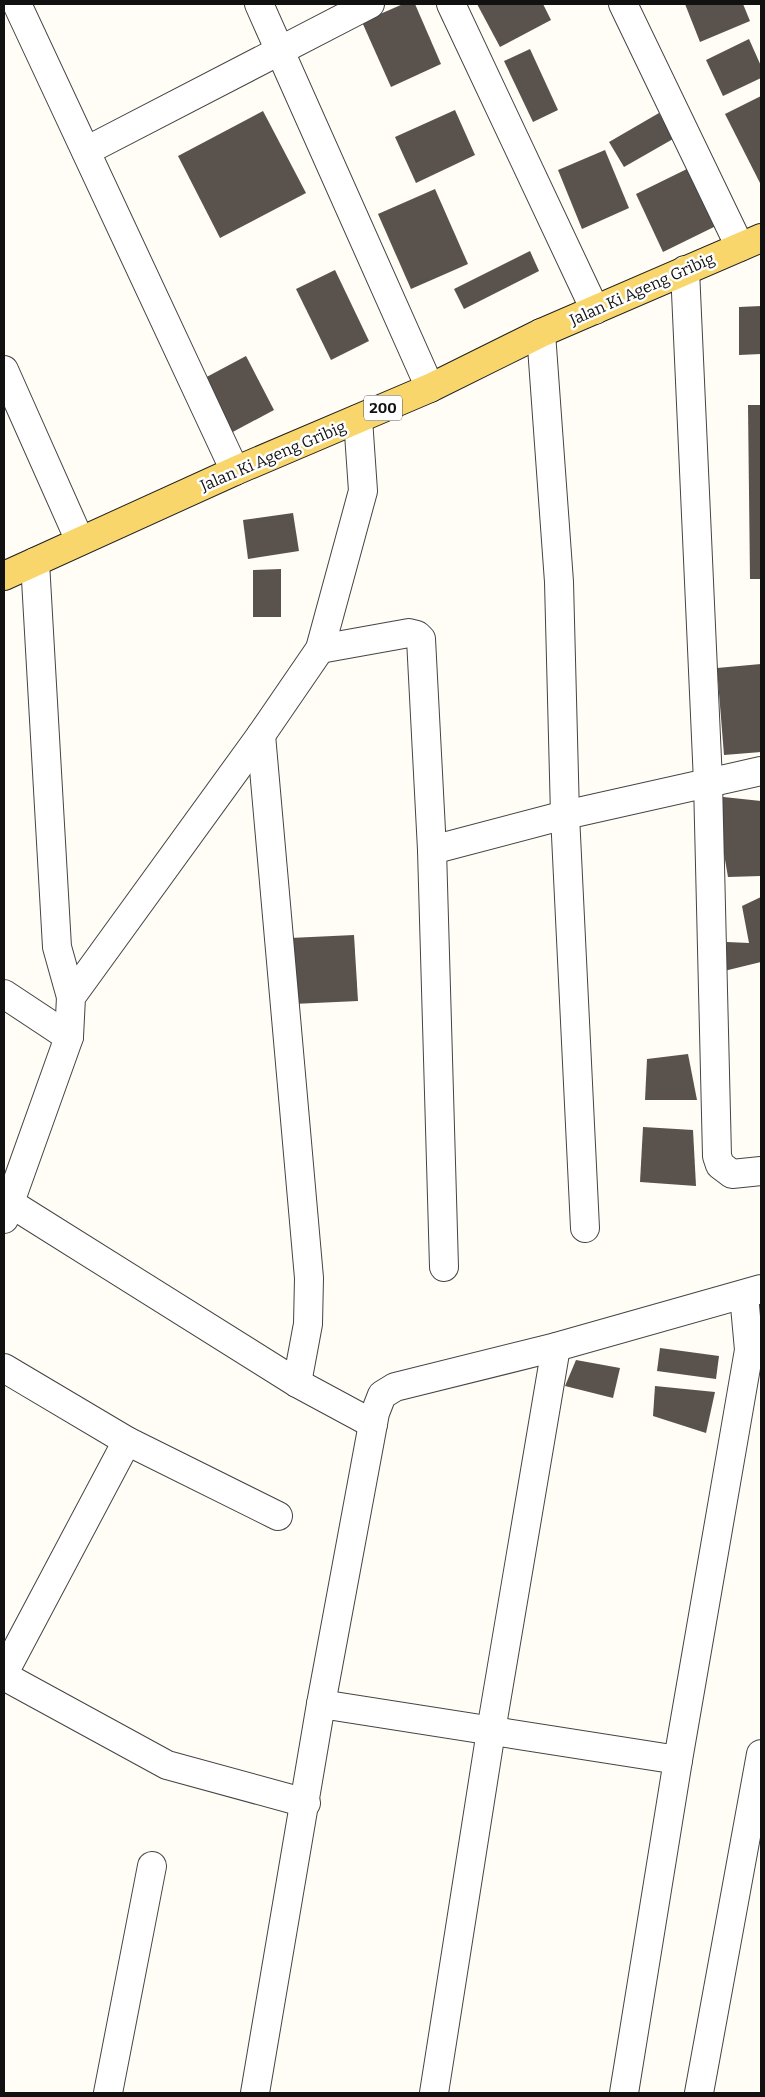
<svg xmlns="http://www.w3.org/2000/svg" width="765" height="2097" viewBox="0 0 765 2097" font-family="Bitter,serif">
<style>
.building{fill:#5a524d}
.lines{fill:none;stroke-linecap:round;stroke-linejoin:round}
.minor-casing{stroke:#444;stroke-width:30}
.primary-casing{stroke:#222;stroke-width:30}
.minor{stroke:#fff;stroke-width:28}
.primary{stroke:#f9d66b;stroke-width:28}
.labels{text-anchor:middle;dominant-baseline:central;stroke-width:5;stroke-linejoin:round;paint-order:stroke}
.shield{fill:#fff;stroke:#585858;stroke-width:1}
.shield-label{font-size:15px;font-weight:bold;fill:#111}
.street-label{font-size:16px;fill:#111;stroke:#fff}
</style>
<rect width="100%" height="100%" fill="#fffdf5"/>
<g class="building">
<path d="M403,4H415L441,64L391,87L362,22Z"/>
<path d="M477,4H543L551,20L500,47Z"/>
<path d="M685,4H743L750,21L700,42Z"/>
<path d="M749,39L761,66V78L723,96L706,60Z"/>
<path d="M530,49L558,110L533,122L504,61Z"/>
<path d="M761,96V185L725,114Z"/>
<path d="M455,110L475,155L416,183L395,137Z"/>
<path d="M263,111L306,193L220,238L178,156Z"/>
<path d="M659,113L673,139L624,167L609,142Z"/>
<path d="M605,150L629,208L582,229L558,170Z"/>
<path d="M693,166L720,224L663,252L636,194Z"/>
<path d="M435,189L468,264L411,289L378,214Z"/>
<path d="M530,251L539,271L464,309L454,289Z"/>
<path d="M335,270L369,341L331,360L296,289Z"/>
<path d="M761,306V354L739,355V307Z"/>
<path d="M246,356L274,410L229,434L201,380Z"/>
<path d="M748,405H761V579H750Z"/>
<path d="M293,513L299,551L248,559L243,520Z"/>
<path d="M281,569V617H253V570Z"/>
<path d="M761,664V752L724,755L717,668Z"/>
<path d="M714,796L761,801V876L728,877Z"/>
<path d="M761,897V962L724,971L727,942L749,943L742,906Z"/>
<path d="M354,935L358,1001L293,1004L290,938Z"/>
<path d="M688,1054L697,1100H645L647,1059Z"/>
<path d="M643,1127L693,1130L696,1186L640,1182Z"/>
<path d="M660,1348L719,1356L716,1379L657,1371Z"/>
<path d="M576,1360L620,1368L613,1398L565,1386Z"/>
<path d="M655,1386L715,1392L706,1433L653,1416Z"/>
</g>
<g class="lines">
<defs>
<g id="minor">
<path d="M17,4L235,471"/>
<path d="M259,4L430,388"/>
<path d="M451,4L595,310"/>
<path d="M623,4L740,247"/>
<path d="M86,151L370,4"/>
<path d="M685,270L708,782L717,1156L720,1165L732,1174L761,1171"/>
<path d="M541,333L559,582L565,815L585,1228"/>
<path d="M4,370L80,541"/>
<path d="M35,562L57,947L71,997"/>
<path d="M320,649L409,633L417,635L421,639L432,850L444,1267"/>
<path d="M261,735L309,1278L308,1324L297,1383"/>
<path d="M432,850L565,815L761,771"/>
<path d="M4,994L69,1037"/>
<path d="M10,1203L297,1383L373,1424"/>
<path d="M4,1219L69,1037L71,997L261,735L320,649L363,491L358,419"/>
<path d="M4,1368L127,1441L278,1516"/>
<path d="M4,1673L127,1441"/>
<path d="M4,1676L167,1765L306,1803"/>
<path d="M321,1704L678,1760"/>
<path d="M108,2093L152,1866"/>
<path d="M255,2093L321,1704L375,1413L382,1395L395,1387L556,1347L761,1289"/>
<path d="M434,2093L491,1731L556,1347"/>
<path d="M624,2093L678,1760L749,1350L744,1295"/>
<path d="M699,2093L761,1754"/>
</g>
<path id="primary" d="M4,576L235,471L430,388L541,333L761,238"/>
</defs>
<use href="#minor" class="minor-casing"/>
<use href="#primary" class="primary-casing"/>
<use href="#minor" class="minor"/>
<use href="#primary" class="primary"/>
</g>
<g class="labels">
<rect class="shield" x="364" y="395.5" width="38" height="25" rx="4"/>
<g class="shield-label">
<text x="383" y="408">200</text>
</g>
<g class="street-label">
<text transform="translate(642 289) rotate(-24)">Jalan Ki Ageng Gribig</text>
<text transform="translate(273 456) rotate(-23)">Jalan Ki Ageng Gribig</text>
</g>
</g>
<rect width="765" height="2097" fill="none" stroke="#111111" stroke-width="10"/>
</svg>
